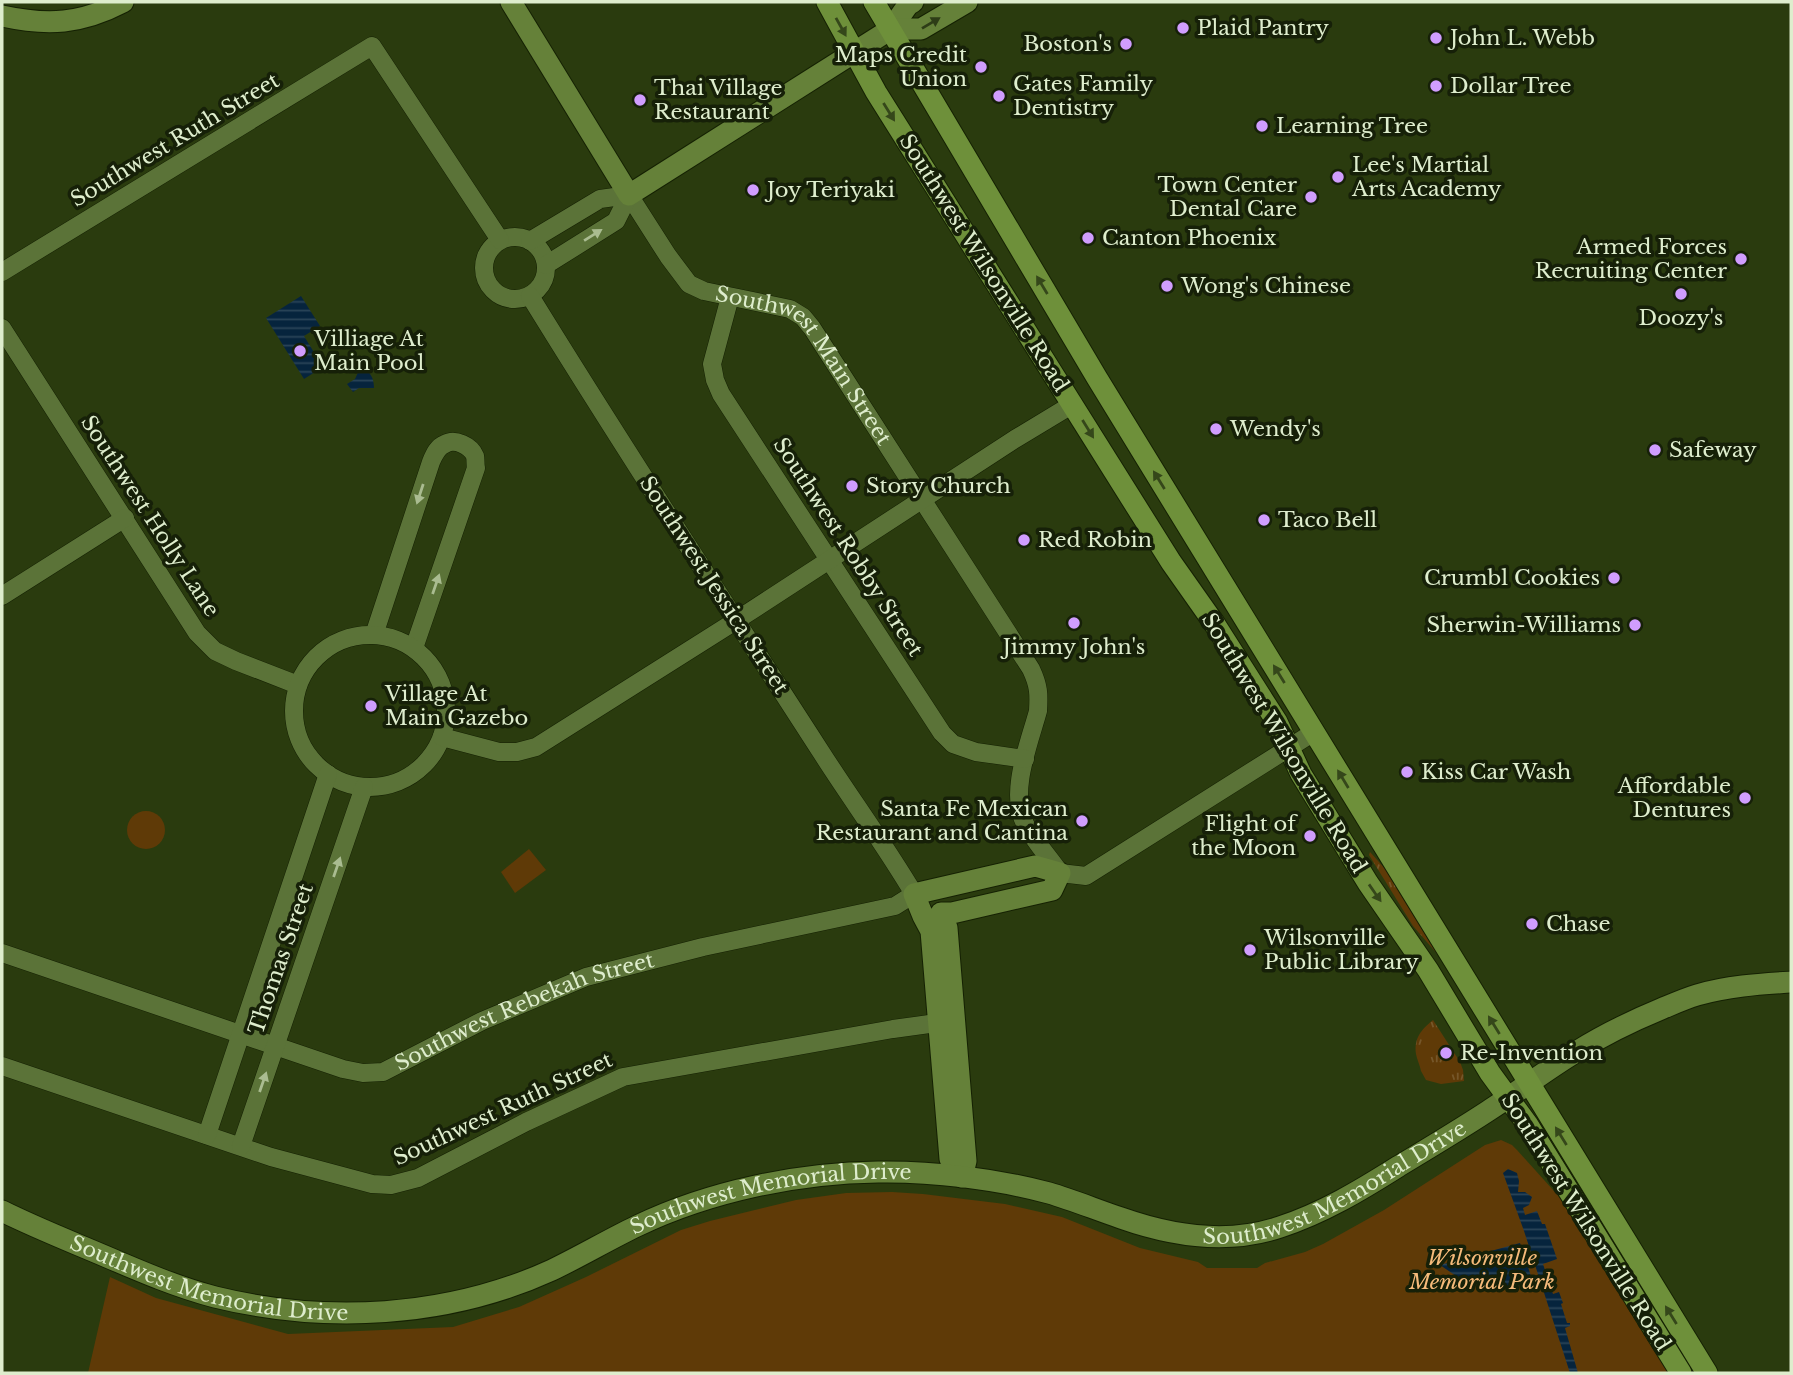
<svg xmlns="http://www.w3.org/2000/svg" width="1793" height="1375" viewBox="0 0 1793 1375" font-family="'Libre Baskerville',serif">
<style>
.grass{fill:url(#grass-tufts)}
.park{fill:#5f3a07}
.water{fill:url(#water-rules)}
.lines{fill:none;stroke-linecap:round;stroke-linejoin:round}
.street-casing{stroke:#152103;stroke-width:19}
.secondary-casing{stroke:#152103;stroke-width:23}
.primary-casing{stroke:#152103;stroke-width:23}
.street{stroke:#5b7338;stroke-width:18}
.secondary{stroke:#658139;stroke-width:21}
.primary{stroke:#6e903a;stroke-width:21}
.oneway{fill:#2e3d17}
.oneway2{fill:#35471a}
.oneway3{fill:#aabc91}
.poi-dot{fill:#d09dfe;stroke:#162008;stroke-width:2.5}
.labels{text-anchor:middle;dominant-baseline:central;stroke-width:7;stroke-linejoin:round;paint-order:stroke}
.poi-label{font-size:21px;fill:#deedcd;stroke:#162008;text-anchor:start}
.street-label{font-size:21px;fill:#deedcd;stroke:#162008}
.park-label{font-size:21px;font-style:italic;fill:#f5ba7a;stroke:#162008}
</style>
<defs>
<pattern id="grass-tufts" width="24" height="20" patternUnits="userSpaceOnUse" patternTransform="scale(1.75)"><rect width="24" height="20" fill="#5f3a07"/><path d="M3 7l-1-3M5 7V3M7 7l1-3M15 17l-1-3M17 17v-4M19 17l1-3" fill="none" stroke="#76572a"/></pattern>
<pattern id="water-rules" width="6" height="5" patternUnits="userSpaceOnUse" patternTransform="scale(1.75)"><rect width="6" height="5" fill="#06243d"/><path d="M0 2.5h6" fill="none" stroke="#2a4458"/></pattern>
</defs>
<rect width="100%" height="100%" fill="#2a3b0e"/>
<g class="grass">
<path d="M1370,852L1404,890L1446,964L1413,926L1369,855Z"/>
<path d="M1433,1020L1460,1062L1463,1070L1464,1081L1441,1084L1426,1080L1421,1071C1420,1065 1417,1060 1416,1054C1414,1038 1421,1030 1433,1020Z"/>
</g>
<g class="park">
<circle cx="146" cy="830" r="19"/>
<path d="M529,849L546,870L515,893L501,872Z"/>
<path d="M1501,1140L1512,1145L1517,1150L1563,1201L1670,1373H88L110,1277L156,1298L288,1334L453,1327L519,1307L586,1277L681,1230L710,1221L796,1200L846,1193L892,1192L923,1194L1005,1204L1062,1217L1140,1248L1198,1262L1207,1268H1257L1265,1263L1305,1252L1323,1244L1384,1210L1485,1145Z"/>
</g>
<g class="water">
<path d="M301,296L320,326L304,336L323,367L304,379L266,318Z"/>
<path d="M361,366C370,372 374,377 374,388H359L353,392L347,384L355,379Z"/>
<path d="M1508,1169L1517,1173L1519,1181L1518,1192H1525L1532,1197L1529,1205L1523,1208L1525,1215L1537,1211L1542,1224H1545L1557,1259L1543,1264L1553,1294L1559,1292L1563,1303L1561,1304L1567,1323H1570V1326L1565,1328L1578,1373H1570L1524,1231L1503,1173Z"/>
<path d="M1520,1243L1533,1282C1511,1289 1486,1289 1465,1280C1456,1277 1448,1270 1440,1265Z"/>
</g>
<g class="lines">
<defs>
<g id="street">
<path id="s1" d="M629,195L668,256L689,284L704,291L790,309L803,317L812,328L1031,669C1039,686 1039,694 1038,711C1029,744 1009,792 1025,824C1034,841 1049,857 1060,873L1086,876L1314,732"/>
<circle cx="515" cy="268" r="31"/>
<path d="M530,241L600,199L629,195"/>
<path d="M546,265L616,221L629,195"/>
<path d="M2,272L372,46L500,240"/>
<path d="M730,297L712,364L715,380L721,394L942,733L953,744L976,752L1025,759"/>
<path d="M2,328L197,633L215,651L236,661L298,685"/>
<path d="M2,596L125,518"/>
<path d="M374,635L431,462C434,455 437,447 445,444C455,438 471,446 475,456C476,460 475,464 476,468L414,648"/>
<circle cx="370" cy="711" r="76"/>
<path d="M442,737L499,752H517L536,747L737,620L1015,439L1073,404"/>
<path id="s2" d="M2,953L343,1069L363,1073L383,1072L482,1021L586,977L703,947L895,906L914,894C885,845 851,799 821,752C723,600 624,449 530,296"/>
<path d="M2,1066L271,1157L372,1184L391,1185L418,1178L526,1122L623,1077L893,1029L951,1021"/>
<path d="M207,1135L328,774"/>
<path d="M241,1146L364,787"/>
</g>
<g id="secondary">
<path d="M511,2L629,195L891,29L908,5L913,2"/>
<path d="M2,16C48,26 81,24 123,2"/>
<path d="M891,29H921L967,2"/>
<path d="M1035,866L1060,873L1052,890L952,913H941L947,928L966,1161L962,1177L950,1159L931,931L923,916L914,894Z"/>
<path id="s3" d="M2,1211C36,1228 72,1242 107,1257C142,1272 177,1287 215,1297C325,1324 447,1318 552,1270C581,1256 608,1240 637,1226C710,1191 798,1173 878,1172C931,1171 997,1179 1049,1193C1073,1200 1097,1210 1121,1218C1172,1236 1227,1245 1280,1227C1323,1213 1361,1190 1399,1166C1429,1148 1459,1130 1488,1111C1518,1092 1546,1070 1576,1052C1603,1035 1632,1021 1661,1009C1673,1004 1684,999 1697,995C1727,986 1760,984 1791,982"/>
</g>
<g id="primary">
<path d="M827,2L876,92L1171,562L1214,623L1277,722L1301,774L1368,883L1428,970L1490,1073L1528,1125L1681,1373"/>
<path d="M874,2L1097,378L1707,1373"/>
</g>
</defs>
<use href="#street" class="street-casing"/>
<use href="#secondary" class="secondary-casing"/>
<use href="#primary" class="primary-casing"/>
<use href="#street" class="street"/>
<use href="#secondary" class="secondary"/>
<use href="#primary" class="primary"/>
</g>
<defs><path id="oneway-solid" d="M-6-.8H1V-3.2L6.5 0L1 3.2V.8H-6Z" transform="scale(1.75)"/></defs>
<use class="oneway" href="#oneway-solid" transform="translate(931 23) rotate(-31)"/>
<g class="oneway2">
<use href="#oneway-solid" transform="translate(841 27) rotate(61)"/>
<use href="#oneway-solid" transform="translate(889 112) rotate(58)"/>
<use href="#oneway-solid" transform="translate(1042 285) rotate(-121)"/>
<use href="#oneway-solid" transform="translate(1088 429) rotate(58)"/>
<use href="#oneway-solid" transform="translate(1159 480) rotate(-122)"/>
<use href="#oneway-solid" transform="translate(1279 674) rotate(-122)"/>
<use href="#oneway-solid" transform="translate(1343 779) rotate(-121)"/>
<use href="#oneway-solid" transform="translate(1375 893) rotate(55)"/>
<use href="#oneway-solid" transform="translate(1494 1025) rotate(-122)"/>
<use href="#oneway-solid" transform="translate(1561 1136) rotate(-122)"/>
<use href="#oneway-solid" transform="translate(1671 1315) rotate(-122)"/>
</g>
<g class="oneway3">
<use href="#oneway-solid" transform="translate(593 235) rotate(-32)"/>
<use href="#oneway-solid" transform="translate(420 494) rotate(108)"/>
<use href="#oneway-solid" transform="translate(436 584) rotate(-71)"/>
<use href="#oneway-solid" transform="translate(337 867) rotate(-71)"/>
<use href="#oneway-solid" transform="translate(263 1082) rotate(-71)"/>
</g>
<g class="poi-dot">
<circle cx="1183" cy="28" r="7"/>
<circle cx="1436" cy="38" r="7"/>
<circle cx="1126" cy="44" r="7"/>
<circle cx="981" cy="67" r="7"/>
<circle cx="1436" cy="86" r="7"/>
<circle cx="999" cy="96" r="7"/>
<circle cx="640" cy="100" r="7"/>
<circle cx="1262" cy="126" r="7"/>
<circle cx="1338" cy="177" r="7"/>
<circle cx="753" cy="190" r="7"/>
<circle cx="1311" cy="197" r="7"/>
<circle cx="1088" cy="238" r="7"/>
<circle cx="1741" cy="259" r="7"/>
<circle cx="1167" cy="286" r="7"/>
<circle cx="1681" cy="294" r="7"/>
<circle cx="300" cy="351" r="7"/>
<circle cx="1216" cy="429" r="7"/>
<circle cx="1655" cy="450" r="7"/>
<circle cx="852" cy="486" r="7"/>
<circle cx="1264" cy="520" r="7"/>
<circle cx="1024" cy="540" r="7"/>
<circle cx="1614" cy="578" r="7"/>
<circle cx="1074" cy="623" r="7"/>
<circle cx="1635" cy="625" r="7"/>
<circle cx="371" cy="706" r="7"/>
<circle cx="1407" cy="772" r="7"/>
<circle cx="1745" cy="798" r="7"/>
<circle cx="1082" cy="821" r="7"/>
<circle cx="1310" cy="836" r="7"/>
<circle cx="1532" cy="924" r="7"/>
<circle cx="1250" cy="950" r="7"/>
<circle cx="1446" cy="1053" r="7"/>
</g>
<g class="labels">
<g class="poi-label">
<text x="1197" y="28">Plaid Pantry</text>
<text x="1450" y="38">John L. Webb</text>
<text x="1112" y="44" text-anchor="end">Boston's</text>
<text x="967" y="55" text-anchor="end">Maps Credit<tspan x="967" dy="24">Union</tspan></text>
<text x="1013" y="84">Gates Family<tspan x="1013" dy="24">Dentistry</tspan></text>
<text x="1450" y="86">Dollar Tree</text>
<text x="654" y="88">Thai Village<tspan x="654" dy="24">Restaurant</tspan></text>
<text x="1276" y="126">Learning Tree</text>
<text x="1352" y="165">Lee's Martial<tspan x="1352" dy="24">Arts Academy</tspan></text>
<text x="1297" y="185" text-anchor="end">Town Center<tspan x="1297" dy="24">Dental Care</tspan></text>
<text x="767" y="190">Joy Teriyaki</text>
<text x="1102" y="238">Canton Phoenix</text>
<text x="1727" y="247" text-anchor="end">Armed Forces<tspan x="1727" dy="24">Recruiting Center</tspan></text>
<text x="1181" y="286">Wong's Chinese</text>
<text x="1681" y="318" text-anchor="middle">Doozy's</text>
<text x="314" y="339">Villiage At<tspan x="314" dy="24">Main Pool</tspan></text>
<text x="1230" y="429">Wendy's</text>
<text x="1669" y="450">Safeway</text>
<text x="866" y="486">Story Church</text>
<text x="1278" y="520">Taco Bell</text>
<text x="1038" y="540">Red Robin</text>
<text x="1600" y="578" text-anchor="end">Crumbl Cookies</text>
<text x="1621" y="625" text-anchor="end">Sherwin-Williams</text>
<text x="1074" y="647" text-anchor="middle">Jimmy John's</text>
<text x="385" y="694">Village At<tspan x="385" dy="24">Main Gazebo</tspan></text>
<text x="1421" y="772">Kiss Car Wash</text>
<text x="1731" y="786" text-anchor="end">Affordable<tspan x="1731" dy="24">Dentures</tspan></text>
<text x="1068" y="809" text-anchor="end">Santa Fe Mexican<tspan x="1068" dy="24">Restaurant and Cantina</tspan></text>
<text x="1296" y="824" text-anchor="end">Flight of<tspan x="1296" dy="24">the Moon</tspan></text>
<text x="1546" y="924">Chase</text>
<text x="1264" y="938">Wilsonville<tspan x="1264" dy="24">Public Library</tspan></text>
<text x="1460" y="1053">Re-Invention</text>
</g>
<g class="street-label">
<text transform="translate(175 140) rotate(-31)">Southwest Ruth Street</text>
<text transform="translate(984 263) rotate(58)">Southwest Wilsonville Road</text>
<text stroke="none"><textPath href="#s1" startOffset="257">Southwest Main Street</textPath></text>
<text transform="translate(150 516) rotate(57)">Southwest Holly Lane</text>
<text transform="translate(848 547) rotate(57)">Southwest Robby Street</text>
<text transform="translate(714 585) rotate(57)">Southwest Jessica Street</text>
<text transform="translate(1284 743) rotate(59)">Southwest Wilsonville Road</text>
<text transform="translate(281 959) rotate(-71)">Thomas Street</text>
<text stroke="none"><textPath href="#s2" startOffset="555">Southwest Rebekah Street</textPath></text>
<text transform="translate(503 1109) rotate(-25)">Southwest Ruth Street</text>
<text stroke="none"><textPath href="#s3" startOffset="1396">Southwest Memorial Drive</textPath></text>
<text stroke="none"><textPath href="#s3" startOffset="808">Southwest Memorial Drive</textPath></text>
<text transform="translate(1586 1222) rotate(58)">Southwest Wilsonville Road</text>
<text stroke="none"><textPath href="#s3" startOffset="220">Southwest Memorial Drive</textPath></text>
</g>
<g class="park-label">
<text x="1482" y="1258">Wilsonville<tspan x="1482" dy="24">Memorial Park</tspan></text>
</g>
</g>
<rect width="1793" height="1375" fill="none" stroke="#deedcd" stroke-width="7"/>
</svg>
